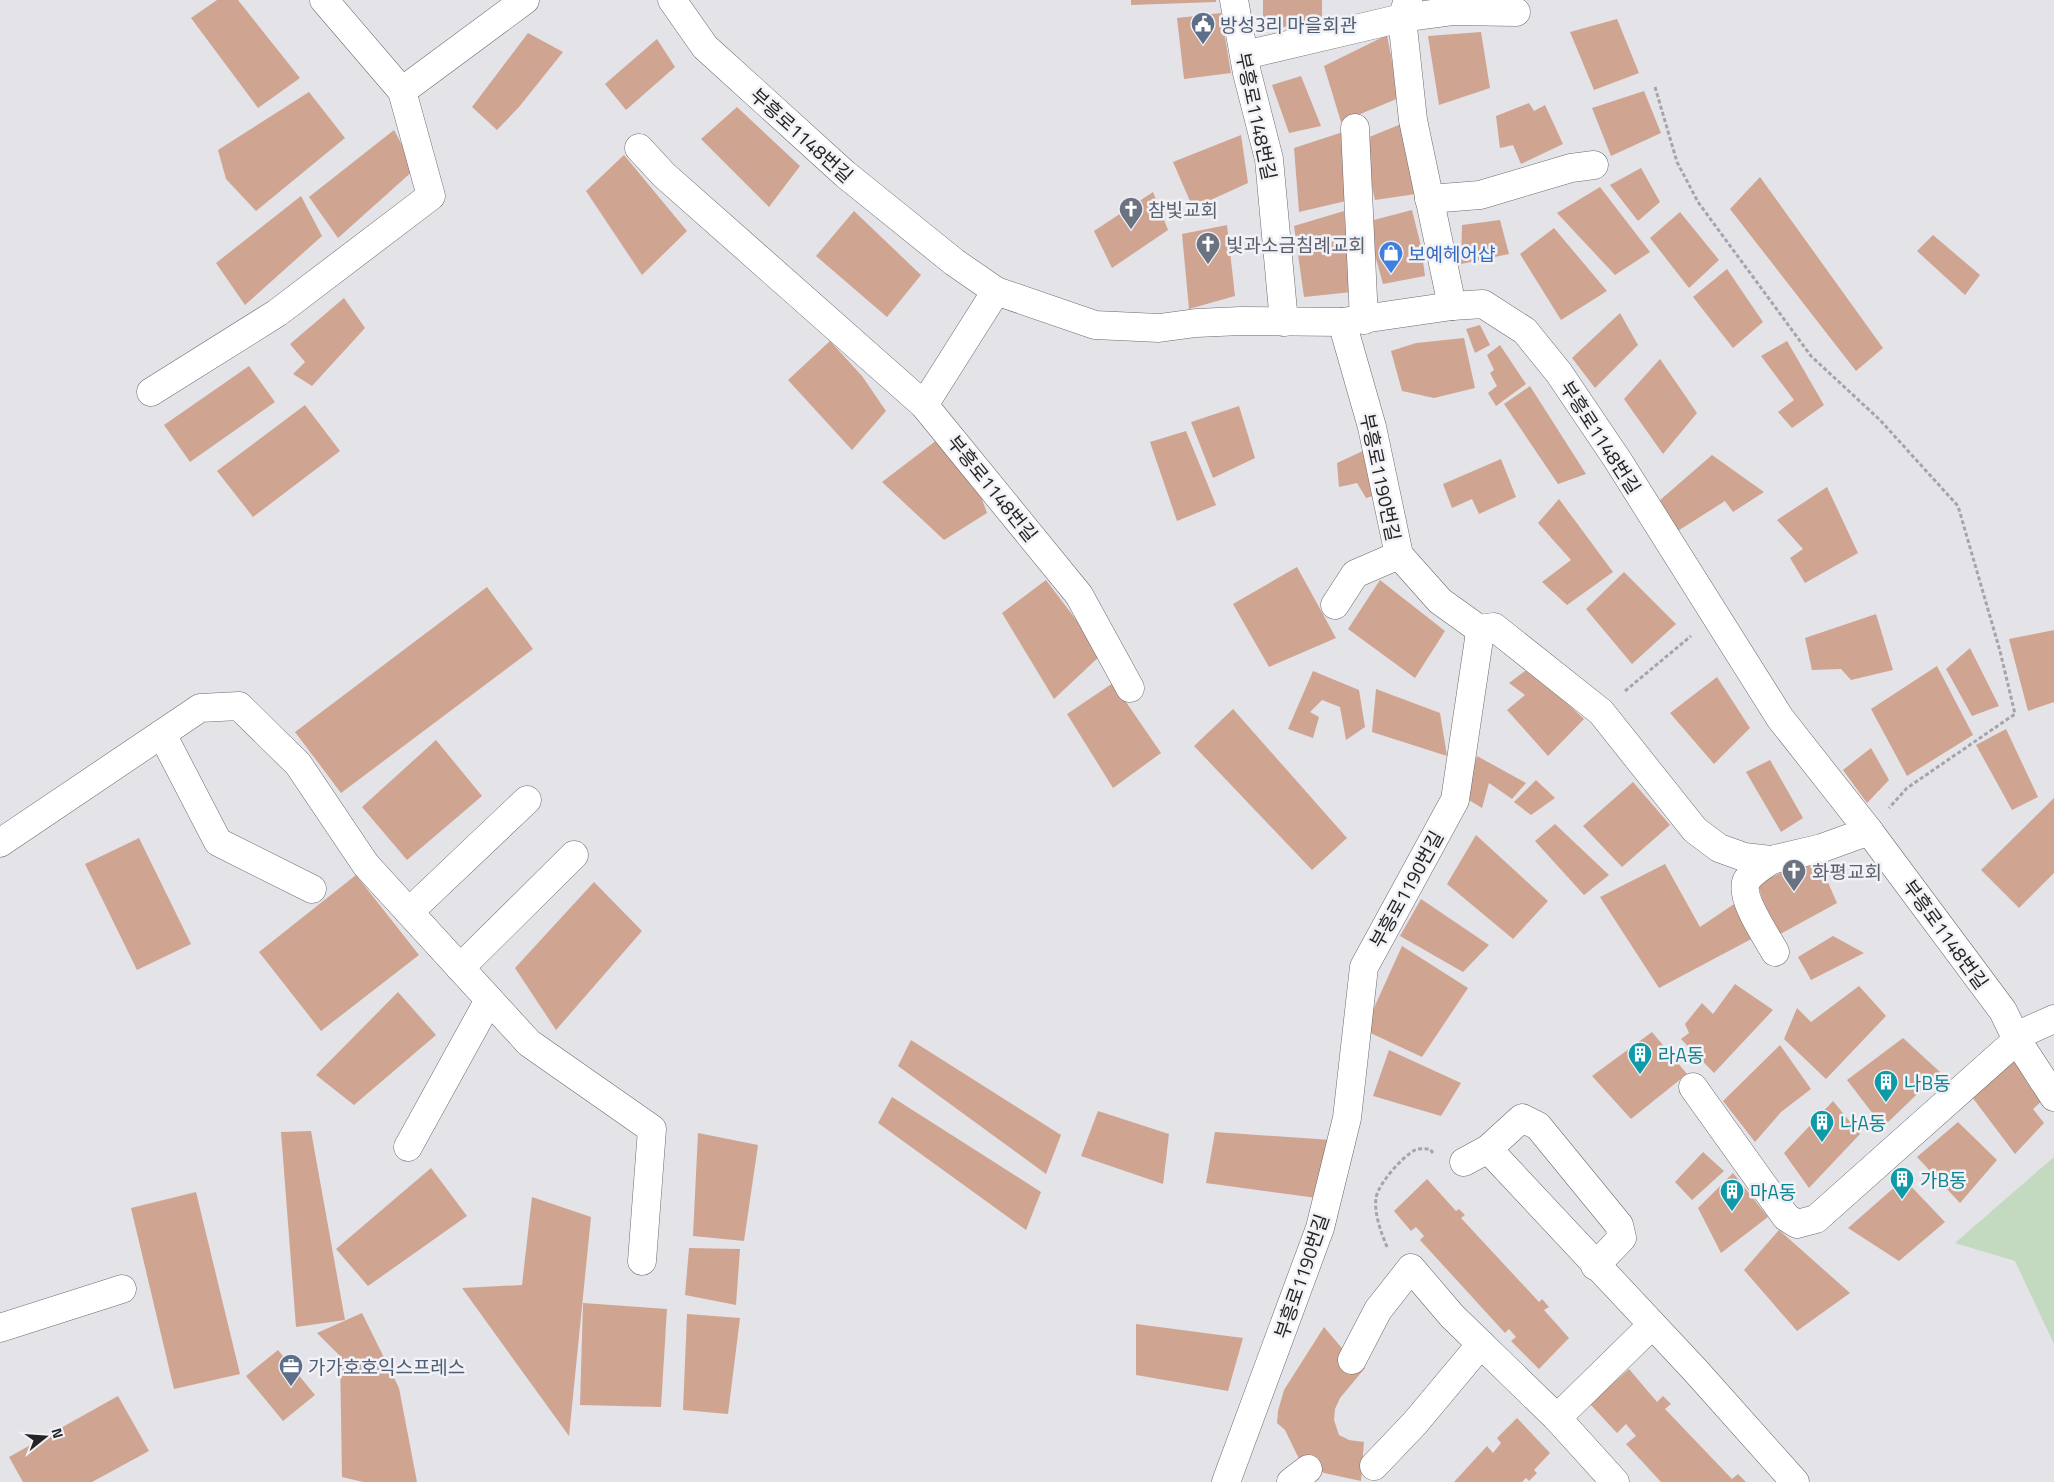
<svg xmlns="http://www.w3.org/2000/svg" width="2054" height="1482" viewBox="0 0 2054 1482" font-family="'Titillium Web','Noto Sans KR',sans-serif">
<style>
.green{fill:#c3dac1}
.building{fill:#cfa591}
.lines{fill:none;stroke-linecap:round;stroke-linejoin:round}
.minor-casing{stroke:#6b6b6f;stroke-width:29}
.path{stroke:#a5a5a9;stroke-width:3;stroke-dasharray:4 2.5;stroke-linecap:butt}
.minor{stroke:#fff;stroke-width:28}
.labels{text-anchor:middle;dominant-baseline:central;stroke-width:5;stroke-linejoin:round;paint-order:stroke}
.service-label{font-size:19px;fill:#4e5e75;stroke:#f1f1f6;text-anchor:start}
.street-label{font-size:19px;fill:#242426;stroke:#f1f1f6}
.worship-label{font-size:19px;fill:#5b616d;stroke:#f1f1f6;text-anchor:start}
.shop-label{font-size:19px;fill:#366cbe;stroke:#f1f1f6;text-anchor:start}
.culture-label{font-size:19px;fill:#0d838f;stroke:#f1f1f6;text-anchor:start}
</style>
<rect width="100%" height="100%" fill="#e4e3e8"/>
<path class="green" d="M2054,1157V1344L2015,1261L1955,1243Z"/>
<g class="building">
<path d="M217,0H238L300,78L258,108L191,18Z"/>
<path d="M1131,0H1216V2L1131,5Z"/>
<path d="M1263,0H1322V21L1263,30Z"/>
<path d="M1221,13L1231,73L1184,79L1177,18Z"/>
<path d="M1617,19L1639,73L1594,90L1570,32Z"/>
<path d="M1481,32L1490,88L1439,105L1428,36Z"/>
<path d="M528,33L563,52L519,107L497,130L472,107Z"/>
<path d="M1387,35L1399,98L1341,122L1324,66Z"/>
<path d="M657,39L675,67L626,110L605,84Z"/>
<path d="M1301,76L1321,126L1289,133L1272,85Z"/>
<path d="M1644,91L1661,133L1611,156L1592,108Z"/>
<path d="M309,92L345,138L256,211L226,179L218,150Z"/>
<path d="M1529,103L1534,111L1545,105L1563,144L1521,164L1513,145L1500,148L1496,116Z"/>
<path d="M737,107L800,166L769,207L701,139Z"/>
<path d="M1406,122L1416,194L1375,200L1362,140Z"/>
<path d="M394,130L415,169L338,238L309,197Z"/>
<path d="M1343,132L1346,201L1299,212L1294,148Z"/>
<path d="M1241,135L1248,183L1193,208L1173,162Z"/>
<path d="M624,155L687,231L642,275L586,191Z"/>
<path d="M1641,168L1660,202L1638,221L1610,185Z"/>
<path d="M1760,177L1883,348L1856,371L1730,209Z"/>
<path d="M1600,187L1650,252L1615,275L1557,213Z"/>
<path d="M1153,192L1168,230L1112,268L1094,231Z"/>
<path d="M301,196L322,236L245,305L216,263Z"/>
<path d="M1412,210L1421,246L1425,276L1383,284L1366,222Z"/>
<path d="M854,211L921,275L887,317L816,256Z"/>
<path d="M1344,211L1352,292L1304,297L1294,226Z"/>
<path d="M1680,212L1719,260L1689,288L1650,238Z"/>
<path d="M1500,220L1509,254L1461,264L1462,225Z"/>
<path d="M1227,225L1235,296L1189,309L1182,234Z"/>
<path d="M1554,228L1607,291L1561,320L1520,254Z"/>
<path d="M1933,235L1980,275L1965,295L1917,251Z"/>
<path d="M1727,269L1763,322L1733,348L1693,297Z"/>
<path d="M344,298L365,328L312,386L293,374L305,362L290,344Z"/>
<path d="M1620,313L1638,345L1595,388L1572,358Z"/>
<path d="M1480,325L1490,345L1475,353L1466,329Z"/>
<path d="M1464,338L1475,388L1434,398L1402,391L1391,351L1416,343Z"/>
<path d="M830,341L862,376L886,411L852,450L788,380Z"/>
<path d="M1787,341L1824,405L1792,428L1778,412L1794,400L1761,356Z"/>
<path d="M1500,345L1526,384L1496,406L1488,393L1497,386L1490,373L1494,370L1487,355Z"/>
<path d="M1660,359L1697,413L1663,454L1624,399Z"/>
<path d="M249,366L275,402L190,462L164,425Z"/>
<path d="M1530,386L1586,474L1558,484L1504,404Z"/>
<path d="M305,405L340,451L253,517L217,471Z"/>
<path d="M1239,406L1255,458L1213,478L1191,422Z"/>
<path d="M1186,431L1216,505L1177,521L1150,442Z"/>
<path d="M937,440L976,483L987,513L944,540L882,482Z"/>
<path d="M1367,449L1380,494L1366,498L1357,483L1339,487L1337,463Z"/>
<path d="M1712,455L1764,492L1733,512L1725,501L1673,534L1651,508Z"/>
<path d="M1501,459L1516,497L1479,514L1472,499L1452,508L1443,484Z"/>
<path d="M1827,487L1858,553L1805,583L1790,558L1803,549L1777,520Z"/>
<path d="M1559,499L1613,572L1567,605L1542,582L1571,560L1538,523Z"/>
<path d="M1297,567L1336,638L1269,667L1233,604Z"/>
<path d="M1624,572L1676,624L1632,664L1586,609Z"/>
<path d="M1046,580L1102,654L1054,699L1002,613Z"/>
<path d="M1380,580L1445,631L1415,678L1348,629Z"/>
<path d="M487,587L533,649L341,793L295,732Z"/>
<path d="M1876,614L1893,670L1851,680L1841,669L1812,670L1805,638Z"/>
<path d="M2054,630V702L2028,711L2009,639Z"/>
<path d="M1970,648L1999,706L1972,716L1946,669Z"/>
<path d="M1937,666L1973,735L1907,776L1871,709Z"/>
<path d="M1529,668L1584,719L1548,756L1507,710L1525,695L1509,683Z"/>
<path d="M1313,671L1359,690L1365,727L1346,740L1340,707L1322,700L1310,712L1319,717L1313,738L1288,729Z"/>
<path d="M1717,677L1750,728L1714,764L1670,713Z"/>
<path d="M1113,683L1161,753L1113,788L1067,714Z"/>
<path d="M1376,689L1440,713L1447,756L1372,732Z"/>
<path d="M1233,709L1347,838L1312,870L1194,746Z"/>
<path d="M2006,729L2038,797L2012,810L1976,745Z"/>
<path d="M436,740L482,796L407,860L362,807Z"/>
<path d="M1871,748L1889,780L1867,803L1843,770Z"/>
<path d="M1477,756L1526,783L1512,799L1489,783L1482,808L1464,797Z"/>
<path d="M1770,760L1803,818L1781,832L1746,772Z"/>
<path d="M1536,780L1555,798L1531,815L1514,802Z"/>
<path d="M1633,782L1670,825L1622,867L1583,826Z"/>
<path d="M2054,798V873L2019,908L1981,870Z"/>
<path d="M1555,824L1609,875L1584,895L1535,841Z"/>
<path d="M1476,835L1548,901L1513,939L1447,884Z"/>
<path d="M139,838L191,944L137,970L85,864Z"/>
<path d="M1816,855L1837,903L1773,938L1758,884Z"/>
<path d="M1665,864L1700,927L1737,902L1757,936L1659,988L1600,897Z"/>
<path d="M356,875L419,955L321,1031L259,952Z"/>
<path d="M594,882L642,931L556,1030L515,968Z"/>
<path d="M1421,899L1489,945L1463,972L1400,936Z"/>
<path d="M1833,936L1864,953L1811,980L1798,957Z"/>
<path d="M1402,946L1468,988L1422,1057L1364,1030Z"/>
<path d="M1735,984L1773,1010L1714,1073L1681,1039L1689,1033L1685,1024L1702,1003L1713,1014Z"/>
<path d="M1859,986L1886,1016L1826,1079L1784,1039L1797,1008L1811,1022Z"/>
<path d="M398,992L436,1035L354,1105L316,1075Z"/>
<path d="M1652,1032L1687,1074L1631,1119L1592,1076Z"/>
<path d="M1903,1038L1940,1072L1883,1127L1847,1080Z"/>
<path d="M911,1040L1061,1135L1046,1174L898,1066Z"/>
<path d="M1780,1045L1811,1089L1781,1112L1755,1142L1723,1101Z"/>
<path d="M1389,1050L1461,1083L1441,1116L1373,1096Z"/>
<path d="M2020,1061L2043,1100L2033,1109L2044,1123L2015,1154L1969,1093L2002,1065Z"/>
<path d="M892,1097L1041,1192L1026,1230L878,1123Z"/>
<path d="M1833,1101L1860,1134L1809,1188L1784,1153Z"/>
<path d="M1098,1111L1169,1134L1163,1184L1081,1156Z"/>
<path d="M1958,1122L1997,1160L1960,1203L1917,1157Z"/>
<path d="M311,1131L345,1320L296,1327L281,1132Z"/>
<path d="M1215,1132L1332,1140L1317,1198L1206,1183Z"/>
<path d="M698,1133L758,1145L744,1241L693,1236Z"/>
<path d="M1703,1152L1724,1171L1692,1200L1675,1182Z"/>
<path d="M431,1168L467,1216L368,1286L336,1249Z"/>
<path d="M1733,1173L1768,1217L1721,1253L1698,1208Z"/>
<path d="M1427,1179L1456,1211L1459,1209L1465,1215L1461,1218L1539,1302L1542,1299L1549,1307L1544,1310L1569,1338L1539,1369L1511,1341L1516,1337L1509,1329L1505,1333L1420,1240L1424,1236L1416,1227L1411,1231L1394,1211Z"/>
<path d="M1904,1179L1945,1222L1899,1261L1848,1228Z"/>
<path d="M196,1192L240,1374L174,1389L131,1208Z"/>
<path d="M532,1197L591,1217L569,1436L462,1288L522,1285Z"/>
<path d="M1779,1230L1850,1293L1797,1331L1744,1270Z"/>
<path d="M689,1248L740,1249L736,1305L685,1295Z"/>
<path d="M583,1303L667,1309L661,1407L580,1405Z"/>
<path d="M362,1313L399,1388L417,1482H363L342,1477L340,1356L317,1333Z"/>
<path d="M687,1314L740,1318L728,1414L683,1410Z"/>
<path d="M1136,1324L1243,1338L1228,1391L1136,1375Z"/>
<path d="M1324,1327L1352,1360L1365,1368L1340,1398L1335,1409L1334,1420L1339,1435L1349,1440L1364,1442L1361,1481L1324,1473L1300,1461L1285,1430L1277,1423L1278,1411L1284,1390Z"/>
<path d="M278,1350L315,1395L283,1421L246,1376Z"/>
<path d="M1629,1369L1657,1402L1663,1396L1671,1404L1665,1409L1732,1479L1738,1474L1746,1482H1661L1626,1444L1636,1436L1626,1424L1617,1433L1590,1404Z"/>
<path d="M118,1396L149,1451L92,1482H23L9,1457Z"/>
<path d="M1517,1418L1550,1453L1534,1470L1537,1473L1529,1481L1526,1478L1522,1482H1454L1487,1446L1493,1453L1501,1443L1497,1438Z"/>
</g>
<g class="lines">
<defs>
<g id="minor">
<path d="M672,0L705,47L845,174L954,262L996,291L1095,325L1159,328L1196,323L1241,321L1342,322L1452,306L1483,304L1525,331L1559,373L1617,459L1780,718L1869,831L2003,1011L2017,1040L2054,1097"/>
<path d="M1234,0L1247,73L1269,159L1284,322"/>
<path d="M1408,0L1402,18L1413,120L1452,306"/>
<path d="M1245,55L1402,18L1454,11L1516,12"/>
<path d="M402,91L525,0"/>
<path d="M1355,128L1364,320"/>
<path d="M639,148L664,175L924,405L1079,595L1130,688"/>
<path d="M1429,199L1480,195L1571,168L1594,165"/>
<path d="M1342,322L1372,427L1399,555L1440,601L1479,629"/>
<path d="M151,392L277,313L431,196L402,91L324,0"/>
<path d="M924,405L996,291"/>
<path d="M1335,605L1355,574L1399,555"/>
<path d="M1479,629L1494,627L1601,712L1695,830L1719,848L1744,857L1771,860L1822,848L1869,831"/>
<path d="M162,734L218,842L312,889"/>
<path d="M0,843L200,708L239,706L298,764L366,865L529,1043L652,1129L642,1261"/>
<path d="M1771,860C1764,865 1751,873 1747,880C1738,896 1767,937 1775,952"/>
<path d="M409,912L527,800"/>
<path d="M460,968L574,855"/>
<path d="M1693,1087L1786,1217L1797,1224L1816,1219L2027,1031L2054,1019"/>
<path d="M408,1147L489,1000"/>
<path d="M1488,1149L1695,1370L1795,1482"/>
<path d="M1464,1162L1488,1149L1522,1118L1538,1126L1619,1225L1622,1238L1595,1266"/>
<path d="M0,1328L122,1289"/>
<path d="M1352,1360L1378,1310L1411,1268L1452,1316L1557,1418L1615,1482"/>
<path d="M1557,1418L1652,1325"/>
<path d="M1374,1466L1415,1423L1481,1344"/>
<path d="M1226,1482L1320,1228L1347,1118L1364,967L1455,800L1479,639V629"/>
<path d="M1291,1482L1308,1469"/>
</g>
</defs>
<use href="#minor" class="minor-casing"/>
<g class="path">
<path d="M1655,87L1677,162L1698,202L1811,356L1880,420L1958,506L2000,651L2015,714L1907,788L1889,808"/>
<path d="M1625,691L1691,636"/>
<path d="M1387,1247C1381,1232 1374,1214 1376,1198C1378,1184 1402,1157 1415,1150C1419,1148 1425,1149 1430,1149L1433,1153"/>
</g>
<use href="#minor" class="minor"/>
</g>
<defs>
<symbol id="civic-pin" viewBox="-11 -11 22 30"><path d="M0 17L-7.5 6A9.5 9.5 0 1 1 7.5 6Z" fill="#5c6f8a" stroke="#f1f1f6"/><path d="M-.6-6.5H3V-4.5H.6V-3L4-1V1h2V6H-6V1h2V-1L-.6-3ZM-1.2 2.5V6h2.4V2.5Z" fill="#fff"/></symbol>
<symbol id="church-pin" viewBox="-11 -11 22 30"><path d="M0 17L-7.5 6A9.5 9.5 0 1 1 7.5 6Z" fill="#6b7280" stroke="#f1f1f6"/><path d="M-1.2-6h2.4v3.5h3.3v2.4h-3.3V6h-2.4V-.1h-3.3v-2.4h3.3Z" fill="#fff"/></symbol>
<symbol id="shop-pin" viewBox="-11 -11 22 30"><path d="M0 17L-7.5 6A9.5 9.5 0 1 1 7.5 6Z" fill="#3f7fe0" stroke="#f1f1f6"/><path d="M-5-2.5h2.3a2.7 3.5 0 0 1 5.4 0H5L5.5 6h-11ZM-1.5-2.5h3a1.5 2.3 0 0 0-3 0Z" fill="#fff"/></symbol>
<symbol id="building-pin" viewBox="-11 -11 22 30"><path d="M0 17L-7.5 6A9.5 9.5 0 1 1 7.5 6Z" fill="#0f9aa8" stroke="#f1f1f6"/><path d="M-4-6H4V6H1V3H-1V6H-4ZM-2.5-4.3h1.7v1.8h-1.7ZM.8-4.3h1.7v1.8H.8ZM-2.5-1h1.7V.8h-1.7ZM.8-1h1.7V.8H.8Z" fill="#fff"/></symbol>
<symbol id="office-pin" viewBox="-11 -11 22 30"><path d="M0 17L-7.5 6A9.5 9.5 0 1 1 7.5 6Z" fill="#5c6f8a" stroke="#f1f1f6"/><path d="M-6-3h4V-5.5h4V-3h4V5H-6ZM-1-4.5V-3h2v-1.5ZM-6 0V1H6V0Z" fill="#fff"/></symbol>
</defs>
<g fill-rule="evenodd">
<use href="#civic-pin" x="1189" y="10" width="28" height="38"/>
<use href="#church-pin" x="1117" y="195" width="28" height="38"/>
<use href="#church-pin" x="1194" y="230" width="28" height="38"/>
<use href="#shop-pin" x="1377" y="239" width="28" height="38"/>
<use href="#church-pin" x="1780" y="857" width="28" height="38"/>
<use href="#building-pin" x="1626" y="1040" width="28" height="38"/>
<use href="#building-pin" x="1872" y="1068" width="28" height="38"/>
<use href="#building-pin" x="1808" y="1108" width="28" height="38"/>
<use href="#building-pin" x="1888" y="1165" width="28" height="38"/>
<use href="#building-pin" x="1718" y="1177" width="28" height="38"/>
<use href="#office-pin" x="277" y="1352" width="28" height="38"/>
</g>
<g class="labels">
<g class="service-label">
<text x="1220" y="24">방성3리 마을회관</text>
<text x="308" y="1366">가가호호익스프레스</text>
</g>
<g class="street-label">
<text transform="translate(1257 116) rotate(78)">부흥로1148번길</text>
<text transform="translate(802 135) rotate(42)">부흥로1148번길</text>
<text transform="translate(1601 437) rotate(57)">부흥로1148번길</text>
<text transform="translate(1381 477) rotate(78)">부흥로1190번길</text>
<text transform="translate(993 488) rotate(51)">부흥로1148번길</text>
<text transform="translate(1406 889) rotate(-61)">부흥로1190번길</text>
<text transform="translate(1946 934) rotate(54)">부흥로1148번길</text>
<text transform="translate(1301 1276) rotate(-71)">부흥로1190번길</text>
</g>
<g class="worship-label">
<text x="1148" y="209">참빛교회</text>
<text x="1226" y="244">빛과소금침례교회</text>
<text x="1812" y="871">화평교회</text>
</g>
<g class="shop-label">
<text x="1408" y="253">보예헤어샵</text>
</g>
<g class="culture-label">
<text x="1658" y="1054">라A동</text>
<text x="1904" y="1082">나B동</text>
<text x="1840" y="1122">나A동</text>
<text x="1920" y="1179">가B동</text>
<text x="1750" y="1191">마A동</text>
</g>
</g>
<g transform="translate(45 1437) rotate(73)" stroke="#f1f1f6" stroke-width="4" paint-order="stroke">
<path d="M0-4L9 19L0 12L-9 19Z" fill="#242426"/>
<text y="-8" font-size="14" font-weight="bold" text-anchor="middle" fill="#242426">N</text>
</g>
</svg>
